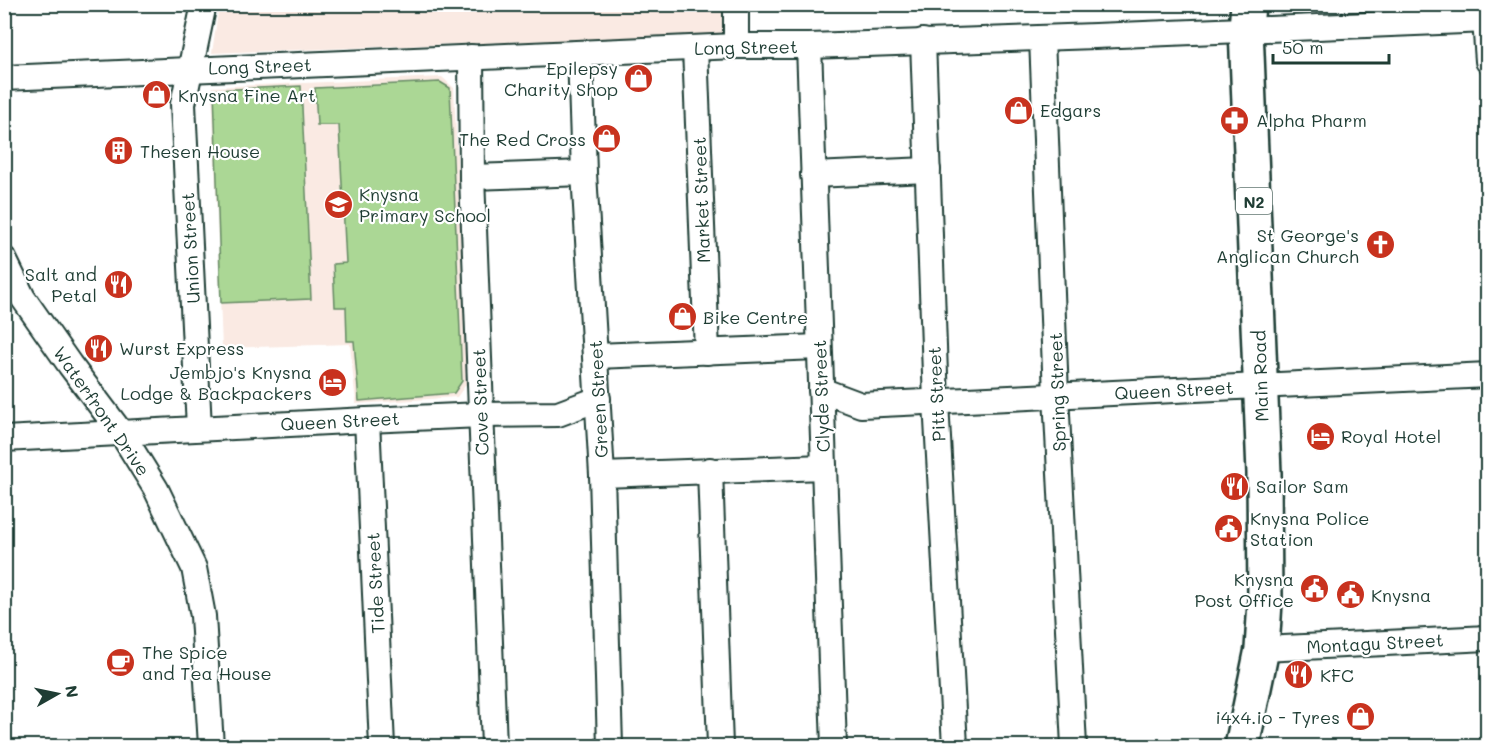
<svg xmlns="http://www.w3.org/2000/svg" width="1492" height="751" viewBox="0 0 1492 751" font-family="Mali,sans-serif">
<style>
.built{fill:#faeae3}
.green{fill:#abd795;stroke:#658a64;stroke-width:1.5}
.lines{fill:none;stroke-linecap:round;stroke-linejoin:round}
.minor-casing{stroke:#1f3d34;stroke-width:28}
.highway-casing{stroke:#1f3d34;stroke-width:38}
.minor{stroke:#fff;stroke-width:24}
.highway{stroke:#fff;stroke-width:33}
.labels{text-anchor:middle;dominant-baseline:central;stroke-width:4.5;stroke-linejoin:round;paint-order:stroke}
.shield{fill:#fff;stroke:#627771;stroke-width:1.5}
.shield-label{font-size:16px;font-weight:bold;fill:#1f3d34}
.street-label{font-size:18px;fill:#1f3d34;stroke:#fff}
.poi-label{font-size:18px;fill:#1f3d34;stroke:#fff;text-anchor:start}
</style>
<rect width="100%" height="100%" fill="#fff"/>
<filter id="ink" filterUnits="userSpaceOnUse"><feTurbulence type="fractalNoise" baseFrequency=".0167" numOctaves="2"/><feDisplacementMap in="SourceGraphic" scale="12" xChannelSelector="R" yChannelSelector="G"/><feConvolveMatrix kernelMatrix="1 2 1 2 8 2 1 2 1" color-interpolation-filters="sRGB"/></filter>
<g filter="url(#ink)">
<g class="built">
<path d="M219,5H727L726,34L212,53Z"/>
<path d="M442,77L454,88L467,383L457,397L356,404L350,344L222,348L212,87Z"/>
</g>
<g class="green">
<path d="M440,82L450,88L462,381L454,393L359,401L354,341H347L346,307H335L333,264L346,263L339,125H317L315,88Z"/>
<path d="M301,86L311,299L221,303L214,90Z"/>
</g>
<g class="lines">
<defs>
<g id="minor">
<path d="M1485,20L1488,61"/>
<path d="M1042,38L1056,395L1074,746"/>
<path d="M923,41L936,402L955,746"/>
<path d="M736,46V4"/>
<path d="M809,46L834,746"/>
<path d="M695,48L707,352"/>
<path d="M580,53L584,173L602,475L610,746"/>
<path d="M471,57L472,177L494,746"/>
<path d="M4,78L736,46H809L1095,36L1488,20"/>
<path d="M813,175L928,170"/>
<path d="M472,177L584,173"/>
<path d="M4,259L23,298L70,365L122,434L156,489L194,568L203,616L211,746"/>
<path d="M596,356L819,347"/>
<path d="M821,390L861,405L1488,375"/>
<path d="M367,420L382,746"/>
<path d="M199,428L183,104L204,4"/>
<path d="M4,439L367,420L481,415L558,414L598,399"/>
<path d="M710,470L720,746"/>
<path d="M602,475L824,467"/>
<path d="M1262,649L1488,638"/>
</g>
<path id="highway" d="M1242,746L1262,649L1265,602L1264,473L1246,29L1248,4"/>
</defs>
<use href="#minor" class="minor-casing"/>
<use href="#highway" class="highway-casing"/>
<use href="#minor" class="minor"/>
<use href="#highway" class="highway"/>
</g>
</g>
<defs>
<symbol id="shop-disc" viewBox="-11 -11 22 22"><circle r="9.5" fill="#c8321e" stroke="#fff"/><path d="M-5-2.5h2.3a2.7 3.5 0 0 1 5.4 0H5L5.5 6h-11ZM-1.5-2.5h3a1.5 2.3 0 0 0-3 0Z" fill="#fff"/></symbol>
<symbol id="pharmacy-disc" viewBox="-11 -11 22 22"><circle r="9.5" fill="#c8321e" stroke="#fff"/><path d="M-2-6h4v4h4v4h-4v4h-4v-4h-4v-4h4Z" fill="#fff"/></symbol>
<symbol id="building-disc" viewBox="-11 -11 22 22"><circle r="9.5" fill="#c8321e" stroke="#fff"/><path d="M-4-6H4V6H1V3H-1V6H-4ZM-2.5-4.3h1.7v1.8h-1.7ZM.8-4.3h1.7v1.8H.8ZM-2.5-1h1.7V.8h-1.7ZM.8-1h1.7V.8H.8Z" fill="#fff"/></symbol>
<symbol id="school-disc" viewBox="-11 -11 22 22"><circle r="9.5" fill="#c8321e" stroke="#fff"/><path d="M0-5L7-2L0 1L-7-2ZM-4 1L0 2.5L4 1V4Q0 6-4 4Z" fill="#fff"/></symbol>
<symbol id="church-disc" viewBox="-11 -11 22 22"><circle r="9.5" fill="#c8321e" stroke="#fff"/><path d="M-1.2-6h2.4v3.5h3.3v2.4h-3.3V6h-2.4V-.1h-3.3v-2.4h3.3Z" fill="#fff"/></symbol>
<symbol id="restaurant-disc" viewBox="-11 -11 22 22"><circle r="9.5" fill="#c8321e" stroke="#fff"/><path d="M-5-6h1v4h1v-4h1v4h1v-4h1v5L-1.5 .5V6h-2V.5L-5-1ZM5-6V6H3V1.5H1.5Q1.5-4 5-6Z" fill="#fff"/></symbol>
<symbol id="hotel-disc" viewBox="-11 -11 22 22"><circle r="9.5" fill="#c8321e" stroke="#fff"/><path d="M-6-4.5h1.5V1H6V5H4.5V3h-9V5H-6ZM-4 0a1.8 1.8 0 1 1 3.6 0ZM.5 0V-2.5h3Q6-2.5 6 0Z" fill="#fff"/></symbol>
<symbol id="civic-disc" viewBox="-11 -11 22 22"><circle r="9.5" fill="#c8321e" stroke="#fff"/><path d="M-.6-6.5H3V-4.5H.6V-3L4-1V1h2V6H-6V1h2V-1L-.6-3ZM-1.2 2.5V6h2.4V2.5Z" fill="#fff"/></symbol>
<symbol id="cafe-disc" viewBox="-11 -11 22 22"><circle r="9.5" fill="#c8321e" stroke="#fff"/><path d="M-5.5-4.5H6V0H3Q3 3.5 0 3.5H-2.5Q-5.5 3.5-5.5 0ZM3-3.2v2h1.7v-2ZM-6 4.5H4V6H-6Z" fill="#fff"/></symbol>
</defs>
<g fill-rule="evenodd">
<use href="#shop-disc" x="622" y="62" width="33" height="33"/>
<use href="#shop-disc" x="140" y="78" width="33" height="33"/>
<use href="#shop-disc" x="1002" y="94" width="33" height="33"/>
<use href="#pharmacy-disc" x="1218" y="104" width="33" height="33"/>
<use href="#shop-disc" x="590" y="122" width="33" height="33"/>
<use href="#building-disc" x="102" y="134" width="33" height="33"/>
<use href="#school-disc" x="322" y="188" width="33" height="33"/>
<use href="#church-disc" x="1364" y="228" width="33" height="33"/>
<use href="#restaurant-disc" x="102" y="268" width="33" height="33"/>
<use href="#shop-disc" x="666" y="300" width="33" height="33"/>
<use href="#restaurant-disc" x="82" y="332" width="33" height="33"/>
<use href="#hotel-disc" x="316" y="366" width="33" height="33"/>
<use href="#hotel-disc" x="1304" y="420" width="33" height="33"/>
<use href="#restaurant-disc" x="1218" y="470" width="33" height="33"/>
<use href="#civic-disc" x="1212" y="512" width="33" height="33"/>
<use href="#civic-disc" x="1298" y="572" width="33" height="33"/>
<use href="#civic-disc" x="1334" y="578" width="33" height="33"/>
<use href="#cafe-disc" x="104" y="646" width="33" height="33"/>
<use href="#restaurant-disc" x="1282" y="658" width="33" height="33"/>
<use href="#shop-disc" x="1344" y="700" width="33" height="33"/>
</g>
<g class="labels">
<rect class="shield" x="1236" y="188" width="36" height="26" rx="4.5"/>
<g class="shield-label">
<text x="1254" y="201">N2</text>
</g>
<g class="street-label">
<text transform="translate(746 47) rotate(-1)">Long Street</text>
<text transform="translate(260 66) rotate(-2)">Long Street</text>
<text transform="translate(701 200) rotate(-92)">Market Street</text>
<text transform="translate(190 248) rotate(-93)">Union Street</text>
<text transform="translate(1260 376) rotate(-92)">Main Road</text>
<text transform="translate(1174 390) rotate(-3)">Queen Street</text>
<text transform="translate(1057 392) rotate(-92)">Spring Street</text>
<text transform="translate(936 394) rotate(-93)">Pitt Street</text>
<text transform="translate(821 396) rotate(-92)">Clyde Street</text>
<text transform="translate(598 399) rotate(-93)">Green Street</text>
<text transform="translate(480 402) rotate(-92)">Cove Street</text>
<text transform="translate(102 411) rotate(55)">Waterfront Drive</text>
<text transform="translate(340 421) rotate(-3)">Queen Street</text>
<text transform="translate(375 583) rotate(-93)">Tide Street</text>
<text transform="translate(1375 643) rotate(-3)">Montagu Street</text>
</g>
<g class="poi-label">
<text x="618" y="68" text-anchor="end">Epilepsy<tspan x="618" dy="21">Charity Shop</tspan></text>
<text x="178" y="95">Knysna Fine Art</text>
<text x="1040" y="110">Edgars</text>
<text x="1256" y="120">Alpha Pharm</text>
<text x="586" y="139" text-anchor="end">The Red Cross</text>
<text x="140" y="151">Thesen House</text>
<text x="359" y="194">Knysna<tspan x="359" dy="21">Primary School</tspan></text>
<text x="1359" y="235" text-anchor="end">St George's<tspan x="1359" dy="21">Anglican Church</tspan></text>
<text x="97" y="274" text-anchor="end">Salt and<tspan x="97" dy="21">Petal</tspan></text>
<text x="703" y="317">Bike Centre</text>
<text x="119" y="348">Wurst Express</text>
<text x="312" y="372" text-anchor="end">Jembjo's Knysna<tspan x="312" dy="21">Lodge &amp; Backpackers</tspan></text>
<text x="1341" y="436">Royal Hotel</text>
<text x="1256" y="486">Sailor Sam</text>
<text x="1250" y="518">Knysna Police<tspan x="1250" dy="21">Station</tspan></text>
<text x="1294" y="579" text-anchor="end">Knysna<tspan x="1294" dy="21">Post Office</tspan></text>
<text x="1371" y="595">Knysna</text>
<text x="142" y="652">The Spice<tspan x="142" dy="21">and Tea House</tspan></text>
<text x="1320" y="675">KFC</text>
<text x="1340" y="717" text-anchor="end">i4x4.io - Tyres</text>
</g>
</g>
<rect width="1492" height="751" fill="none" stroke="#fff" stroke-width="24"/>
<rect x="12" y="12" width="1468" height="727" fill="none" stroke="#1f3d34" stroke-width="2" filter="url(#ink)"/>
<g transform="translate(57 694) rotate(81)" stroke="#ffffff" stroke-width="4.5" paint-order="stroke">
<path d="M0-4.5L10 22L0 15L-10 22Z" fill="#1f3d34"/>
<text y="-9" font-size="16" font-weight="bold" text-anchor="middle" fill="#1f3d34">N</text>
</g>
<path d="M1273 54v9h116v-9" fill="none" stroke="#1f3d34" stroke-width="3"/>
<text x="1282" y="54" font-size="18" fill="#1f3d34" stroke="#ffffff" stroke-width="4.5" paint-order="stroke">50 m</text>
</svg>
